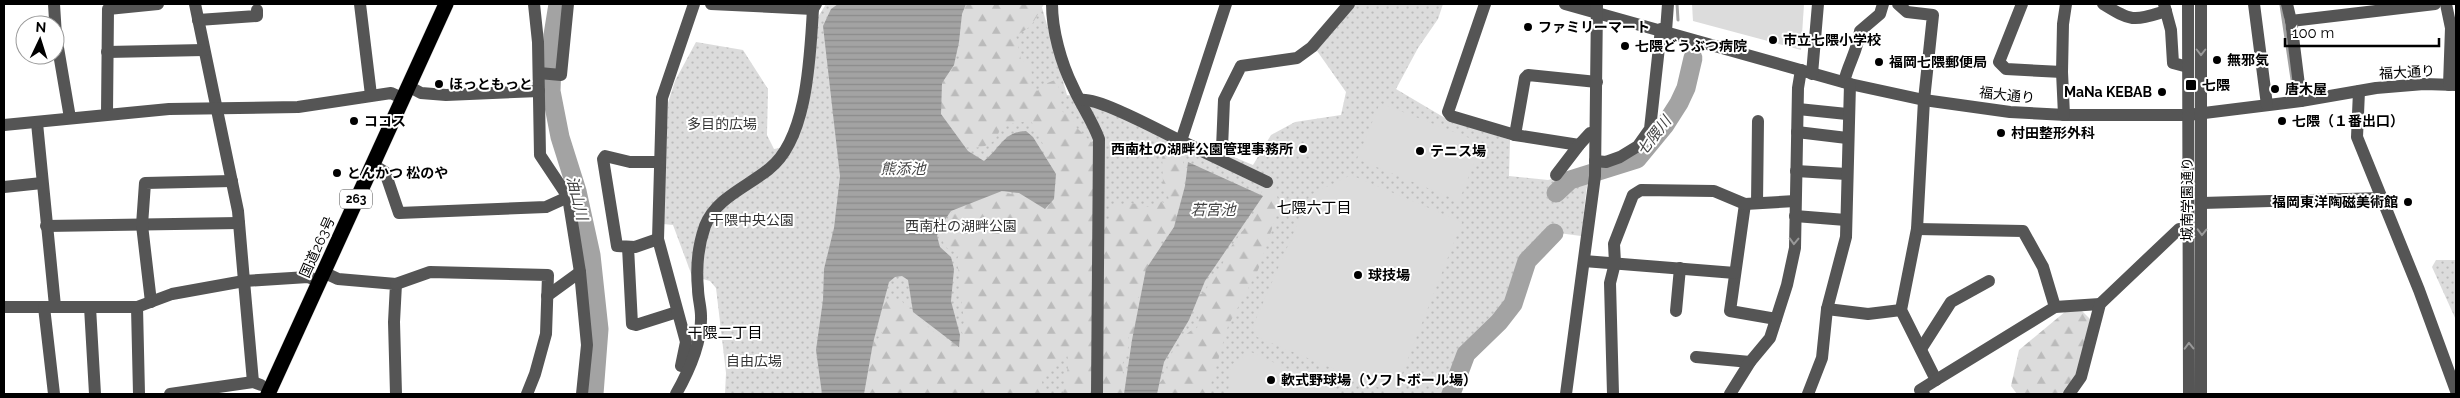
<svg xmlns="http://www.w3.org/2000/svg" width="2460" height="398" viewBox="0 0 2460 398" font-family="Raleway,'Noto Sans JP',sans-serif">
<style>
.green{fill:url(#green-dots)}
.forest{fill:url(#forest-firs)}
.pitch{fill:#dcdcdc}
.water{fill:url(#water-rules)}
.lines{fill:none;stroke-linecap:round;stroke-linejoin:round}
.stream{stroke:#a3a3a3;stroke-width:3}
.river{stroke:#a3a3a3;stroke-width:19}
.highway-casing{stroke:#dbdbdb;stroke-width:16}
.minor{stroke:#555;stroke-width:12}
.highway{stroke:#000;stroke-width:15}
.oneway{stroke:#999}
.poi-dot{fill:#000;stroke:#fff;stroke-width:2}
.labels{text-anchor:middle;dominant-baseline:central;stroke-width:4;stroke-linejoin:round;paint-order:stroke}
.shield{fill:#fff;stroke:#4c4c4c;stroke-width:1}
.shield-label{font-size:12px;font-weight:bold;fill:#000}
.poi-label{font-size:14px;font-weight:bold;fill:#000;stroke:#fff;text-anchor:start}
.street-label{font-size:14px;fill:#000;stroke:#fff}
.park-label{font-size:14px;fill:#333;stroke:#fff}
.water-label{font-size:15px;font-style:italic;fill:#444;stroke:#fff}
.neighbourhood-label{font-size:15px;fill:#000;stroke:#fff}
</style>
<defs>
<pattern id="green-dots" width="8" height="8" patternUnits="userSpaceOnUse" patternTransform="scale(1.25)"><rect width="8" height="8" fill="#dcdcdc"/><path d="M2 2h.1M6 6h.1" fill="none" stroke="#bbb" stroke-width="1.8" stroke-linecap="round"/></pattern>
<pattern id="forest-firs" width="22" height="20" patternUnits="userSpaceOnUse" patternTransform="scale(1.25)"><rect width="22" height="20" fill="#dcdcdc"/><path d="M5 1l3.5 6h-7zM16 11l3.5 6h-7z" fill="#bbb"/></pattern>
<pattern id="water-rules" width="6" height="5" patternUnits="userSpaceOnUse" patternTransform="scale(1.25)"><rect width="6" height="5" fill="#a3a3a3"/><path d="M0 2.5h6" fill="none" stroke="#8b8b8b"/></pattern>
</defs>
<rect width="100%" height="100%" fill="#fff"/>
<g class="green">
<path d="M826,4H1041L1067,95L1095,99L1253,165L1271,135L1295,122L1341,115L1346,92L1315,48L1354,4H1443L1438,19L1418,48L1396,89L1445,118L1510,140L1509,176L1548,180L1589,168L1581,236L1551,232L1525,259L1511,303L1493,325L1468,343L1446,394H725L726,373L716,288L710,281L692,276L673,225L663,224L668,103L675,81L696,42L743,50L768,89L767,135L774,149L794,146L818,17Z"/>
<path d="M2436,260H2456V320L2432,267Z"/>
</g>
<g class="forest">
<path d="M964,4H1044L1031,26L1016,36L1021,60L1029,64L1032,74L1031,85L1037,91L1045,84L1055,80L1060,90V110L1073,118L1075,126L1098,149L1103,220L1105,223L1109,220L1112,207C1122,203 1136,201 1144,207H1155L1160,201L1168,205L1170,201L1163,184L1162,152L1165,147L1173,143L1180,147L1184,167L1190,169L1173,232L1162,238L1160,243L1163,249L1157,258L1150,259C1150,272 1149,288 1138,297L1143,303L1139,320H1133L1137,329L1128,338C1131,347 1125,354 1123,362C1121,374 1126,384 1127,394H1063C1063,380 1071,369 1067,354L1041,378L1045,394H867L863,380L870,343L882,336L881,329L872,325L884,301L895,299L901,300L905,305L917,310L925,324L949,346L957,339H964L961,329L964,322L957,259L961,252C958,252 953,252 950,250C934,242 947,213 958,206C968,199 982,194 994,189L1011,194L1017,190L1025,193L1030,199L1043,196L1052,173L1046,150L1031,121L1014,123L1000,129C994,150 977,148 959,147L935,104L945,68L959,66L960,58L954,43Z"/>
<path d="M1265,187L1274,188L1280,205L1258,270L1228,326L1208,394H1153C1155,386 1162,382 1166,374C1168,371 1167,367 1168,363C1172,349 1184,332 1197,328L1199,319L1193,303L1196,296L1206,292L1208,284L1219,271L1230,248L1253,217L1256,201Z"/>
<path d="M2066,311H2082L2090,319L2079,374L2064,394H2017L2011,386L2019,350Z"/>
</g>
<g class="pitch">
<path d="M1692,4H1804L1801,50L1693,21Z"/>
<path d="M1380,103L1482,143L1459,201L1357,159Z"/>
<path d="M1351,175L1462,222L1394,394L1257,337L1252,328L1310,195Z"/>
<path d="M1251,352L1343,394H1228L1231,365Z"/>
</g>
<g class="water">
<path d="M838,4H966L962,14L959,42L954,65L942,83L941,114L968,151L984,161C1001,148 1003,132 1026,131L1033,137L1056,174L1054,199L1045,209L1019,193L1002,191L951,211L940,227L937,236L940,247L951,257L954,269L951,301L960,335L959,347L913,312L908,280L902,276L895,277L889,282L873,343L864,394H822L816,350L823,300L824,269L834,228L840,176L823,26L831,9Z"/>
<path d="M1188,162L1263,196L1205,281L1189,320L1164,362L1157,394H1124L1132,340L1146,269L1174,227L1185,186Z"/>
</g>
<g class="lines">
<g class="stream">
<path d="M1677,4L1678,20"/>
<path d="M2281,5L2293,86"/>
</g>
<g class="river">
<path d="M558,4L553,35L551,91L560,137L577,191L591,255L599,329L594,394"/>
<path d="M1556,193L1570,180L1637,159L1665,125L1679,103L1686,88L1693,58"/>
<path d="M1451,394L1466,354L1499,322L1513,304L1527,261L1554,233"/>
</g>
<defs>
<path id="highway" d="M268,394L446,4"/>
</defs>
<use href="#highway" class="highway-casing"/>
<g class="minor">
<path d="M54,4L56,36L70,118"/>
<path d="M195,4L238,211L244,281L308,277L319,281"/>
<path d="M360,4L371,95"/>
<path d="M534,4L538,42L540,155L568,197L580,272L587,345L582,394"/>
<path d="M711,4L813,9"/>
<path d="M1052,4C1052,30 1061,63 1073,87C1081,105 1092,120 1099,139L1097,394"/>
<path d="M1485,4L1448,112L1451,116L1515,135L1579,145L1590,133L1595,135"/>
<path d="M1565,4L1850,84L1924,100L2010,112L2066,115H2188L2301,101L2376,88L2424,84L2456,85"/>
<path d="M1898,4L1907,12L1933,15L1924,100L1917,229L1901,310L1936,380L1920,390L1924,394"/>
<path d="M2022,4L1999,62L2006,69L2062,72L2063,24L2066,4"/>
<path d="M2103,4C2132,22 2133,21 2166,11"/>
<path d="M2164,4L2171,30L2173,63L2188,67"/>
<path d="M2188,4L2189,394"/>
<path d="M2201,4V394"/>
<path d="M2254,4L2267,105"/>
<path d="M2287,4L2291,21"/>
<path d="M2446,4L2451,28L2449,85"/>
<path d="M198,20L257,16V10"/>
<path d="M1666,31L1668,4"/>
<path d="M107,52L204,50"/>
<path d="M2062,72L2064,115"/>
<path d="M539,73L561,75L568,4"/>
<path d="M1812,74L1818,4"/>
<path d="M1844,82C1848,64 1858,50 1860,31L1880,14L1883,4"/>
<path d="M408,86L421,93L446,95L539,91"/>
<path d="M2359,91L2357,137L2419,290L2456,391"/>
<path d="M1080,100C1097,96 1162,132 1181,141L1226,4"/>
<path d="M2301,101L2291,21L2435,4"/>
<path d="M1798,109L1847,114"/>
<path d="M107,113L108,9L158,4"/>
<path d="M37,123L55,306"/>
<path d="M4,125L169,109L298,107L391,93L402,98"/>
<path d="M1797,132L1847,138"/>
<path d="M1515,135L1525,78L1528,75L1597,82"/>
<path d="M1181,141L1267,182"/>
<path d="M1222,148L1224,100L1241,66L1297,58L1312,47L1349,4"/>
<path d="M1595,161L1606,162L1620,157L1638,146L1650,129L1661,29"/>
<path d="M372,164L385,172L399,213L546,207L568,197"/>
<path d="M1796,171L1847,174"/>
<path d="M1556,175L1579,145"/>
<path d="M4,187L42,183"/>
<path d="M1757,203L1758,121"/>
<path d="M2202,203L2382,198"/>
<path d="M1745,204L1730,311L1776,319"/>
<path d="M1795,216L1846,220"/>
<path d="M46,226L239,223"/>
<path d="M1917,229L2023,231L2043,267L2055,307"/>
<path d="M658,239L635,247L617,246L603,159L605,156L630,162H660"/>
<path d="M628,247L632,324L636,325L677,312"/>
<path d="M1584,261L1735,273"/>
<path d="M323,272L338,279L396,284L394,322L396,394"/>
<path d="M396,284L430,272L548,275L546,334L535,374L527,394"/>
<path d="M547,296L580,272"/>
<path d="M151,302L142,225L145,183L232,181"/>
<path d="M4,307H44"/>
<path d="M90,307L95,394"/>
<path d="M137,307L139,394"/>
<path d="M1827,309L1868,314L1901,310"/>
<path d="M1676,311L1680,268"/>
<path d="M1921,349L1951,302L1989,281"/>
<path d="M1696,357L1750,362"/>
<path d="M681,366L686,342L658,239L662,98L694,4"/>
<path d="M1936,380L2055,307L2100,304"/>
<path d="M54,394L44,307H137L172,294L244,281L253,382"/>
<path d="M170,394L253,382L261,385"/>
<path d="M676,394C689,371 702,343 701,316C701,307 698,298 698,289C696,268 698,246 705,226C716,198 747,187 769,169C808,139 810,55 813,9L816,4"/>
<path d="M1566,394L1595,176L1597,4"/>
<path d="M1613,394L1610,283L1615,263L1614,244L1633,195L1641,190L1714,191L1745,204L1795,201"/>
<path d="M1730,394L1750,362L1770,338L1787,285L1795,248L1798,88L1801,70"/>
<path d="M1808,394L1822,358L1827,309L1846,237L1850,84"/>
<path d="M2069,394L2081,377L2100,304L2179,229H2188"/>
</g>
<use href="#highway" class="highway"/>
</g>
<defs><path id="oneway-chevron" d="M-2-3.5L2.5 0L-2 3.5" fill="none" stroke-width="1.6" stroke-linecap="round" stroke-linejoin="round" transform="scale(1.25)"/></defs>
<g class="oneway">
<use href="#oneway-chevron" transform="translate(2201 52) rotate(90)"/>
<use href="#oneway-chevron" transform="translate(2202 232) rotate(91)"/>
<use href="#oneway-chevron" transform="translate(1794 241) rotate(92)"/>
<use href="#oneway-chevron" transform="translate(2189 346) rotate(-91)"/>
</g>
<g class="poi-dot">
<circle cx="1528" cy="27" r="5"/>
<circle cx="1773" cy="40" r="5"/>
<circle cx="1625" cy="46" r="5"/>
<circle cx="2217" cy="60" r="5"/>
<circle cx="1879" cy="62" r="5"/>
<circle cx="439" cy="84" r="5"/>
<rect x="2185" y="79" width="12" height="12" rx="2.5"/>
<circle cx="2275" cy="89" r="5"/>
<circle cx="2162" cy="92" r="5"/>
<circle cx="354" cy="121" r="5"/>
<circle cx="2282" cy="121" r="5"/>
<circle cx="2001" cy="133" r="5"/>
<circle cx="1303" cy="149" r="5"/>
<circle cx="1420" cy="151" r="5"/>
<circle cx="337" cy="173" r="5"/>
<circle cx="2408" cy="202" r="5"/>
<circle cx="1358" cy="275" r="5"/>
<circle cx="1271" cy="380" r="5"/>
</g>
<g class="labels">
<rect class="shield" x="340" y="189.5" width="32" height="19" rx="4"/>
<g class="shield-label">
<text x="356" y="199">263</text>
</g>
<g class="poi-label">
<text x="1538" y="27">ファミリーマート</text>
<text x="1783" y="40">市立七隈小学校</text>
<text x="1635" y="46">七隈どうぶつ病院</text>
<text x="2227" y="60">無邪気</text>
<text x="1889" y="62">福岡七隈郵便局</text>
<text x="449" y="84">ほっともっと</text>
<text x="2202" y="85">七隈</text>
<text x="2285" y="89">唐木屋</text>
<text x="2152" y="92" text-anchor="end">MaNa KEBAB</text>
<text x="364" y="121">ココス</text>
<text x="2292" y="121">七隈（１番出口）</text>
<text x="2011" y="133">村田整形外科</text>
<text x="1293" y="149" text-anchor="end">西南杜の湖畔公園管理事務所</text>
<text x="1430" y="151">テニス場</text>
<text x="347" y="173">とんかつ 松のや</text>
<text x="2398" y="202" text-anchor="end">福岡東洋陶磁美術館</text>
<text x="1368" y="275">球技場</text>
<text x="1281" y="380">軟式野球場（ソフトボール場）</text>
</g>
<g class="street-label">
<text transform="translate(2407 72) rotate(-3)">福大通り</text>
<text transform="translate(2007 95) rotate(6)">福大通り</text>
<text transform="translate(2187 199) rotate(-90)">城南学園通り</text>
<text transform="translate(317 247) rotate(-66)">国道263号</text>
</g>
<g class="park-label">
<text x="722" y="124">多目的広場</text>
<text x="752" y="220">干隈中央公園</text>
<text x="961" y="226">西南杜の湖畔公園</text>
<text x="754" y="361">自由広場</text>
</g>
<g class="water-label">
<text transform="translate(1654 136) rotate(-52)">七隈川</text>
<text x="903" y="169">熊添池</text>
<text transform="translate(577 198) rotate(76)">油山川</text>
<text x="1213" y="210">若宮池</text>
</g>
<g class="neighbourhood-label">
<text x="1314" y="208">七隈六丁目</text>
<text x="725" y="333">干隈二丁目</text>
</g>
</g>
<rect width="2460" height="398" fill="none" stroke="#000000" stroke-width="10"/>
<g transform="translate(40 40) rotate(4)"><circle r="24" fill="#ffffff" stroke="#999999"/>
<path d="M0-4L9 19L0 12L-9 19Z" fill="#000000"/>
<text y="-8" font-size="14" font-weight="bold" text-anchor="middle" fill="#000000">N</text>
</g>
<path d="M2285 38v8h154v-8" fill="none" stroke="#000000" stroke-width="2.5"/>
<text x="2292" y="38" font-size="15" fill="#000000" stroke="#ffffff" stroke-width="4" paint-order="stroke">100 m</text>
</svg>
